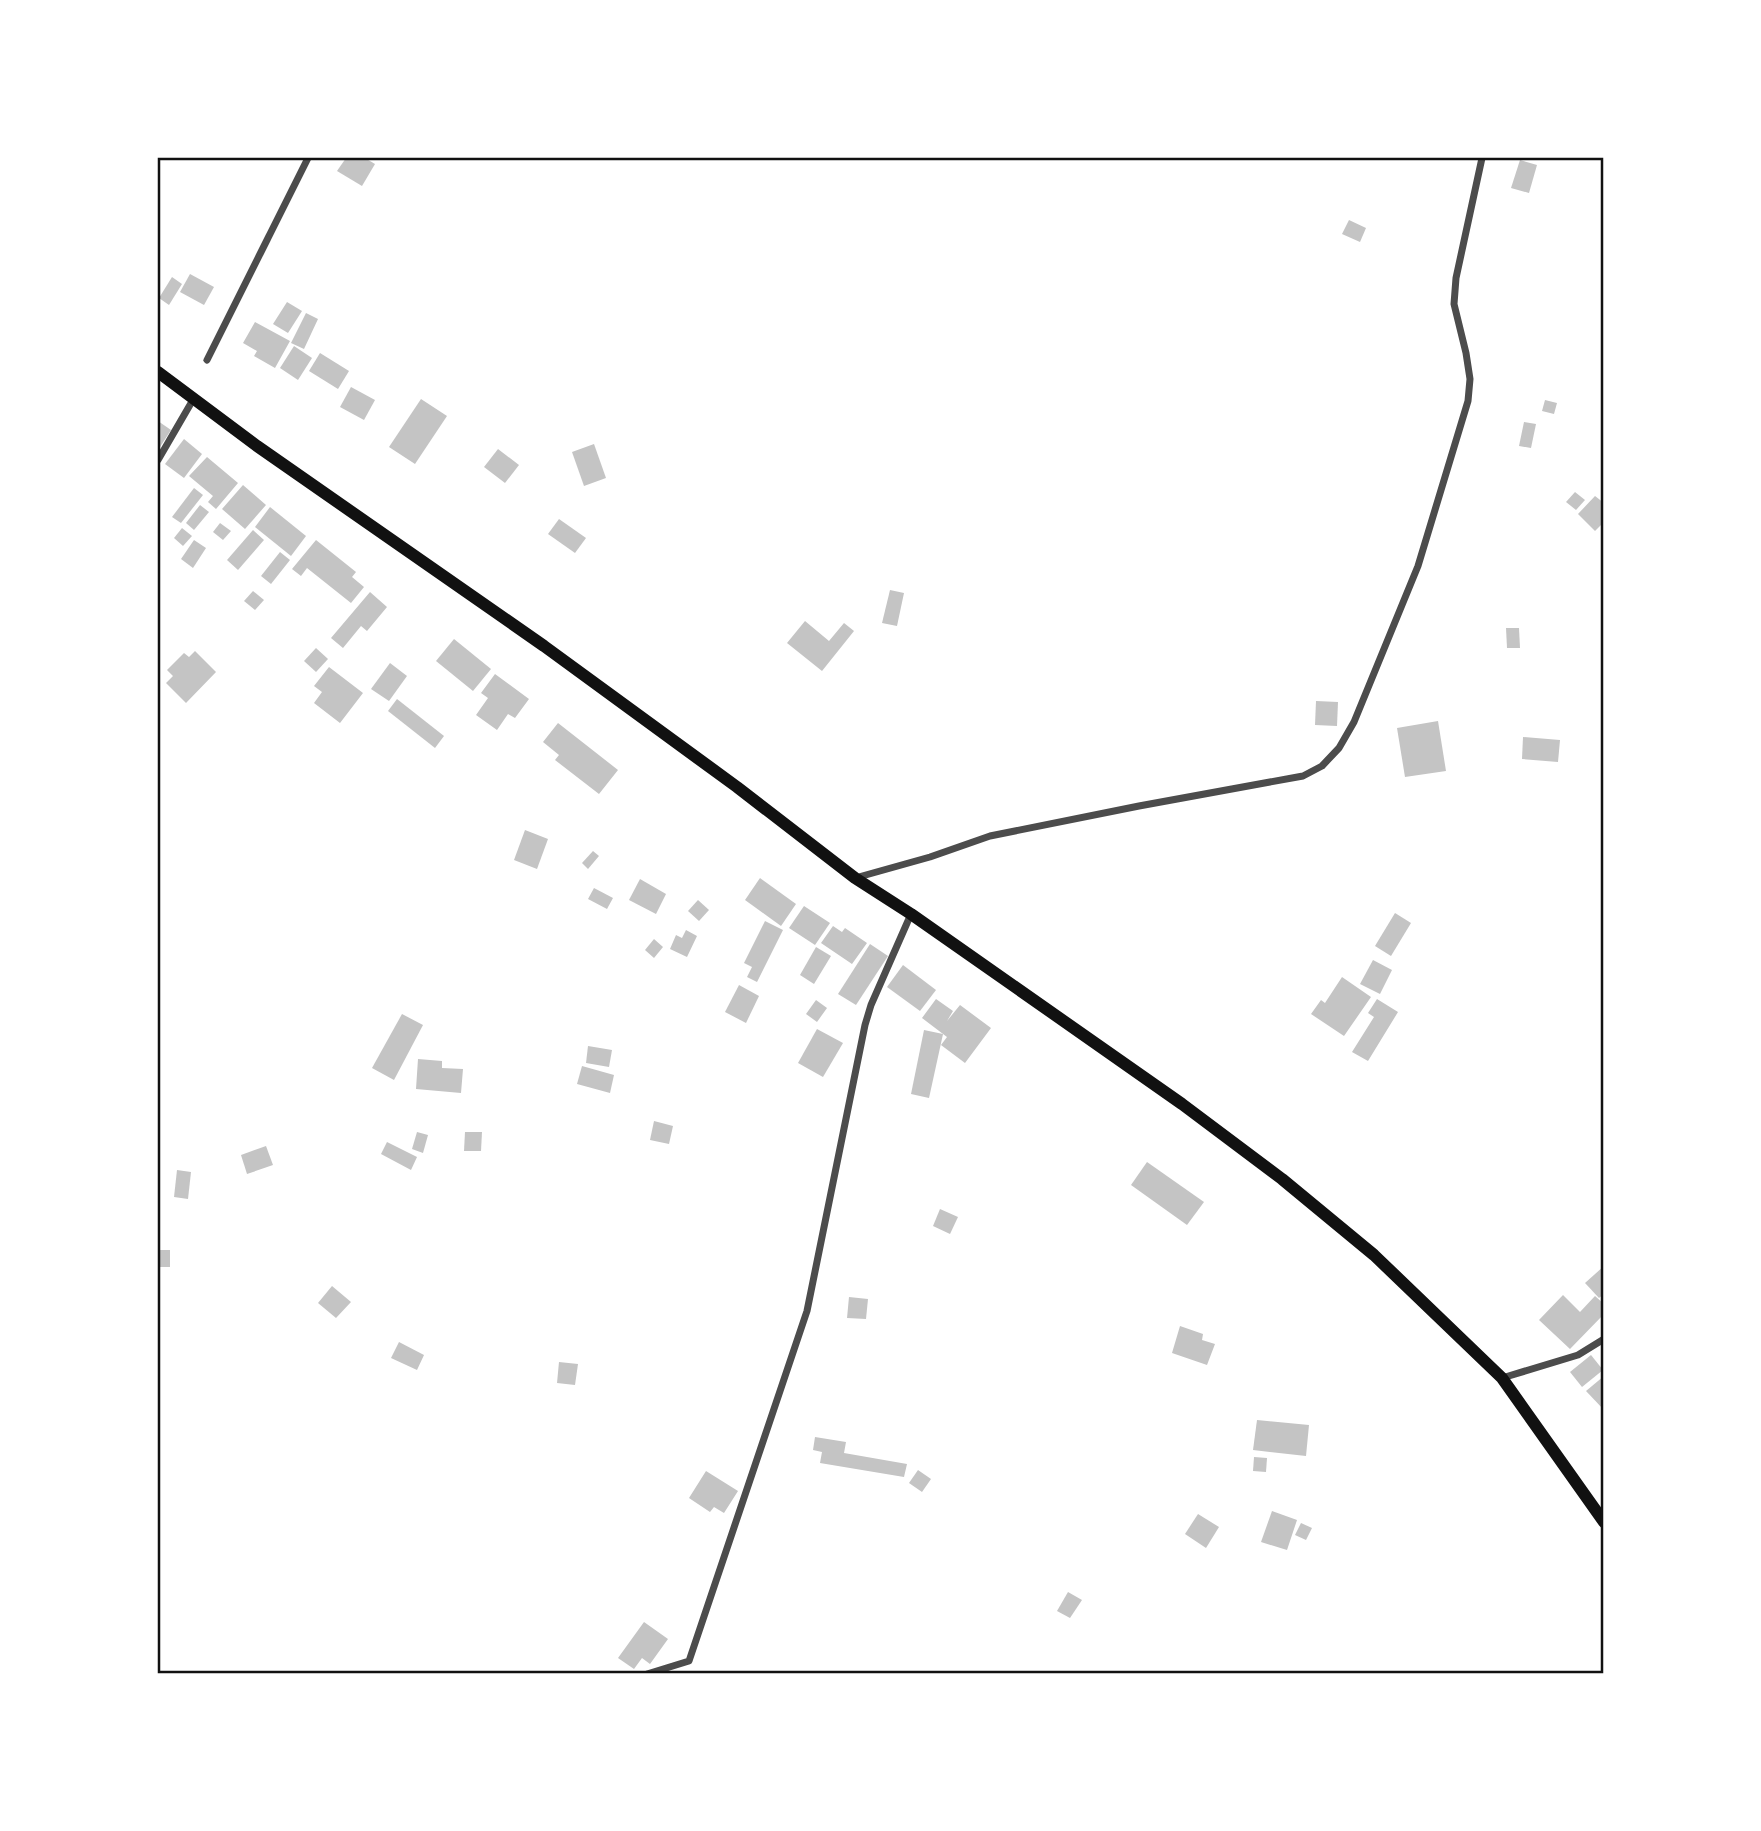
<svg xmlns="http://www.w3.org/2000/svg" width="1761" height="1831" viewBox="0 0 1761 1831" font-family="Quicksand,sans-serif">
<style>
.building{fill:#c4c4c4}
.lines{fill:none;stroke-linecap:round;stroke-linejoin:round}
.minor{stroke:#4c4c4c;stroke-width:7}
.secondary{stroke:#111;stroke-width:12}
.neatline{fill:none;stroke:#111;stroke-width:2.5}
</style>
<rect width="100%" height="100%" fill="#fff"/>
<g class="building">
<path d="M346,158H365L375,164L362,186L337,171Z"/>
<path d="M1520,160L1537,165L1529,193L1511,188Z"/>
<path d="M1349,220L1366,228L1360,242L1342,234Z"/>
<path d="M190,274L214,287L204,305L180,292Z"/>
<path d="M172,277L182,284L169,305L159,298Z"/>
<path d="M287,302L302,311L288,333L273,324Z"/>
<path d="M306,313L318,319L304,349L291,343Z"/>
<path d="M255,322L290,341L275,368L254,356L257,351L243,343Z"/>
<path d="M294,346L312,358L298,380L280,368Z"/>
<path d="M320,353L349,371L338,389L309,371Z"/>
<path d="M351,387L375,400L364,420L340,407Z"/>
<path d="M421,399L447,416L415,464L389,447Z"/>
<path d="M1545,400L1557,403L1554,414L1542,411Z"/>
<path d="M158,421L171,430L158,450Z"/>
<path d="M1524,422L1536,424L1531,448L1519,446Z"/>
<path d="M184,439L202,454L184,478L165,464Z"/>
<path d="M594,444L606,478L584,486L572,452Z"/>
<path d="M498,449L519,465L505,483L484,467Z"/>
<path d="M207,457L238,483L216,509L208,502L213,496L189,476Z"/>
<path d="M243,485L266,505L245,529L222,509Z"/>
<path d="M194,488L203,495L181,523L172,517Z"/>
<path d="M1575,492L1585,500L1576,510L1566,502Z"/>
<path d="M1595,496L1604,503V522L1595,531L1578,514Z"/>
<path d="M200,505L209,512L194,530L186,523Z"/>
<path d="M270,507L306,536L291,556L255,527Z"/>
<path d="M559,519L586,538L575,553L548,534Z"/>
<path d="M220,523L231,531L223,540L213,532Z"/>
<path d="M182,528L192,536L183,546L174,538Z"/>
<path d="M253,530L264,540L238,570L227,560Z"/>
<path d="M194,540L206,548L193,568L181,559Z"/>
<path d="M316,540L356,572L352,577L364,587L351,603L307,568L301,576L292,569Z"/>
<path d="M280,552L290,560L271,584L261,576Z"/>
<path d="M890,590L904,593L897,626L882,623Z"/>
<path d="M253,591L264,600L255,610L244,601Z"/>
<path d="M370,592L387,607L367,631L361,626L343,648L331,638Z"/>
<path d="M805,621L829,641L844,623L854,631L822,671L787,643Z"/>
<path d="M1506,628H1519L1520,648H1507Z"/>
<path d="M454,639L491,669L473,691L436,661Z"/>
<path d="M316,648L328,659L316,672L304,661Z"/>
<path d="M195,651L216,672L186,703L166,683L173,676L167,670L184,653L189,657Z"/>
<path d="M390,663L407,676L389,701L371,689Z"/>
<path d="M329,667L363,693L340,723L314,703L322,692L314,686Z"/>
<path d="M495,674L529,699L515,718L508,714L497,730L476,715L488,698L481,693Z"/>
<path d="M397,699L444,736L435,748L388,711Z"/>
<path d="M1316,701L1338,702L1337,726L1315,725Z"/>
<path d="M1438,721L1446,771L1405,777L1397,728Z"/>
<path d="M558,723L618,770L599,794L555,760L559,755L543,742Z"/>
<path d="M1523,737L1560,740L1558,762L1522,759Z"/>
<path d="M525,830L548,839L537,869L514,860Z"/>
<path d="M593,851L599,856L588,869L582,863Z"/>
<path d="M760,878L796,904L781,926L745,900Z"/>
<path d="M640,879L666,894L656,914L629,900Z"/>
<path d="M594,888L613,898L607,909L588,899Z"/>
<path d="M698,900L709,910L699,921L688,911Z"/>
<path d="M804,906L830,923L815,945L789,928Z"/>
<path d="M1395,913L1411,923L1391,956L1375,946Z"/>
<path d="M765,921L783,930L757,982L747,977L752,967L744,963Z"/>
<path d="M833,926L842,932L845,928L867,943L852,964L821,943Z"/>
<path d="M686,930L697,936L687,957L670,949L676,935L682,938Z"/>
<path d="M654,939L663,947L654,958L645,950Z"/>
<path d="M870,944L888,956L856,1005L838,994Z"/>
<path d="M816,947L831,956L814,984L800,975Z"/>
<path d="M1373,960L1392,970L1380,994L1360,984Z"/>
<path d="M903,965L936,990L920,1011L887,987Z"/>
<path d="M1342,977L1371,997L1344,1036L1311,1014L1321,1000L1325,1003Z"/>
<path d="M739,985L759,996L746,1023L725,1012Z"/>
<path d="M936,999L953,1011L947,1021L960,1005L991,1028L965,1063L941,1045L947,1037L922,1018Z"/>
<path d="M1377,999L1398,1012L1368,1061L1352,1052L1374,1017L1368,1013Z"/>
<path d="M816,1000L827,1008L817,1022L806,1014Z"/>
<path d="M402,1014L423,1025L394,1080L372,1068Z"/>
<path d="M817,1029L843,1043L823,1077L798,1063Z"/>
<path d="M924,1030L943,1034L929,1098L911,1094Z"/>
<path d="M588,1046L612,1050L609,1067L586,1063Z"/>
<path d="M418,1059L442,1061V1068L463,1069L461,1093L416,1089Z"/>
<path d="M582,1066L614,1075L610,1093L577,1084Z"/>
<path d="M654,1121L673,1126L669,1144L650,1140Z"/>
<path d="M417,1132L428,1135L423,1153L412,1149Z"/>
<path d="M465,1132H482L481,1151H464Z"/>
<path d="M387,1142L417,1157L411,1170L381,1154Z"/>
<path d="M266,1146L273,1165L247,1174L241,1155Z"/>
<path d="M1147,1162L1204,1202L1187,1225L1131,1185Z"/>
<path d="M177,1170L191,1172L188,1199L174,1197Z"/>
<path d="M940,1209L958,1217L950,1234L933,1226Z"/>
<rect x="158" y="1250" width="12" height="17"/>
<path d="M1604,1266V1294L1599,1298L1585,1283Z"/>
<path d="M332,1286L351,1302L336,1318L318,1303Z"/>
<path d="M1563,1295L1580,1312L1595,1296L1604,1304V1314L1570,1349L1539,1320Z"/>
<path d="M849,1297L868,1299L866,1319L847,1318Z"/>
<path d="M1180,1326L1203,1334L1202,1340L1215,1344L1207,1365L1172,1353Z"/>
<path d="M399,1342L424,1355L417,1370L391,1358Z"/>
<path d="M1591,1355L1603,1370L1582,1387L1570,1372Z"/>
<path d="M559,1362L578,1364L575,1385L557,1383Z"/>
<path d="M1604,1376V1410L1586,1391Z"/>
<path d="M1257,1420L1309,1425L1306,1456L1253,1450Z"/>
<path d="M815,1437L846,1442L844,1453L907,1464L904,1477L820,1463L822,1452L813,1450Z"/>
<path d="M1254,1457L1267,1458L1266,1472L1253,1471Z"/>
<path d="M918,1470L931,1479L922,1492L909,1483Z"/>
<path d="M706,1471L738,1491L724,1513L714,1507L710,1512L689,1498Z"/>
<path d="M1272,1511L1297,1520L1287,1550L1261,1542Z"/>
<path d="M1198,1514L1219,1527L1206,1548L1185,1534Z"/>
<path d="M1301,1523L1312,1528L1306,1540L1295,1535Z"/>
<path d="M1068,1592L1082,1600L1070,1618L1057,1611Z"/>
<path d="M644,1622L668,1639L650,1664L642,1658L634,1669L618,1658Z"/>
</g>
<g class="lines">
<g class="minor">
<path d="M207,360L308,158"/>
<path d="M158,460L194,398"/>
<path d="M855,878L930,857L990,836L1139,806L1303,776L1322,766L1339,748L1354,722L1418,566L1468,401L1470,379L1466,353L1454,304L1456,278L1482,158"/>
<path d="M1502,1378L1578,1355L1604,1339"/>
<path d="M647,1674L689,1661L807,1311L865,1025L871,1005L911,914"/>
</g>
<path class="secondary" d="M158,372L257,446L544,646L737,787L855,878L911,914L1182,1104L1282,1179L1374,1255L1502,1378L1604,1522"/>
</g>
<rect width="1761" height="1831" fill="none" stroke="#ffffff" stroke-width="318"/>
<rect x="159" y="159" width="1443" height="1513" class="neatline"/>
</svg>
